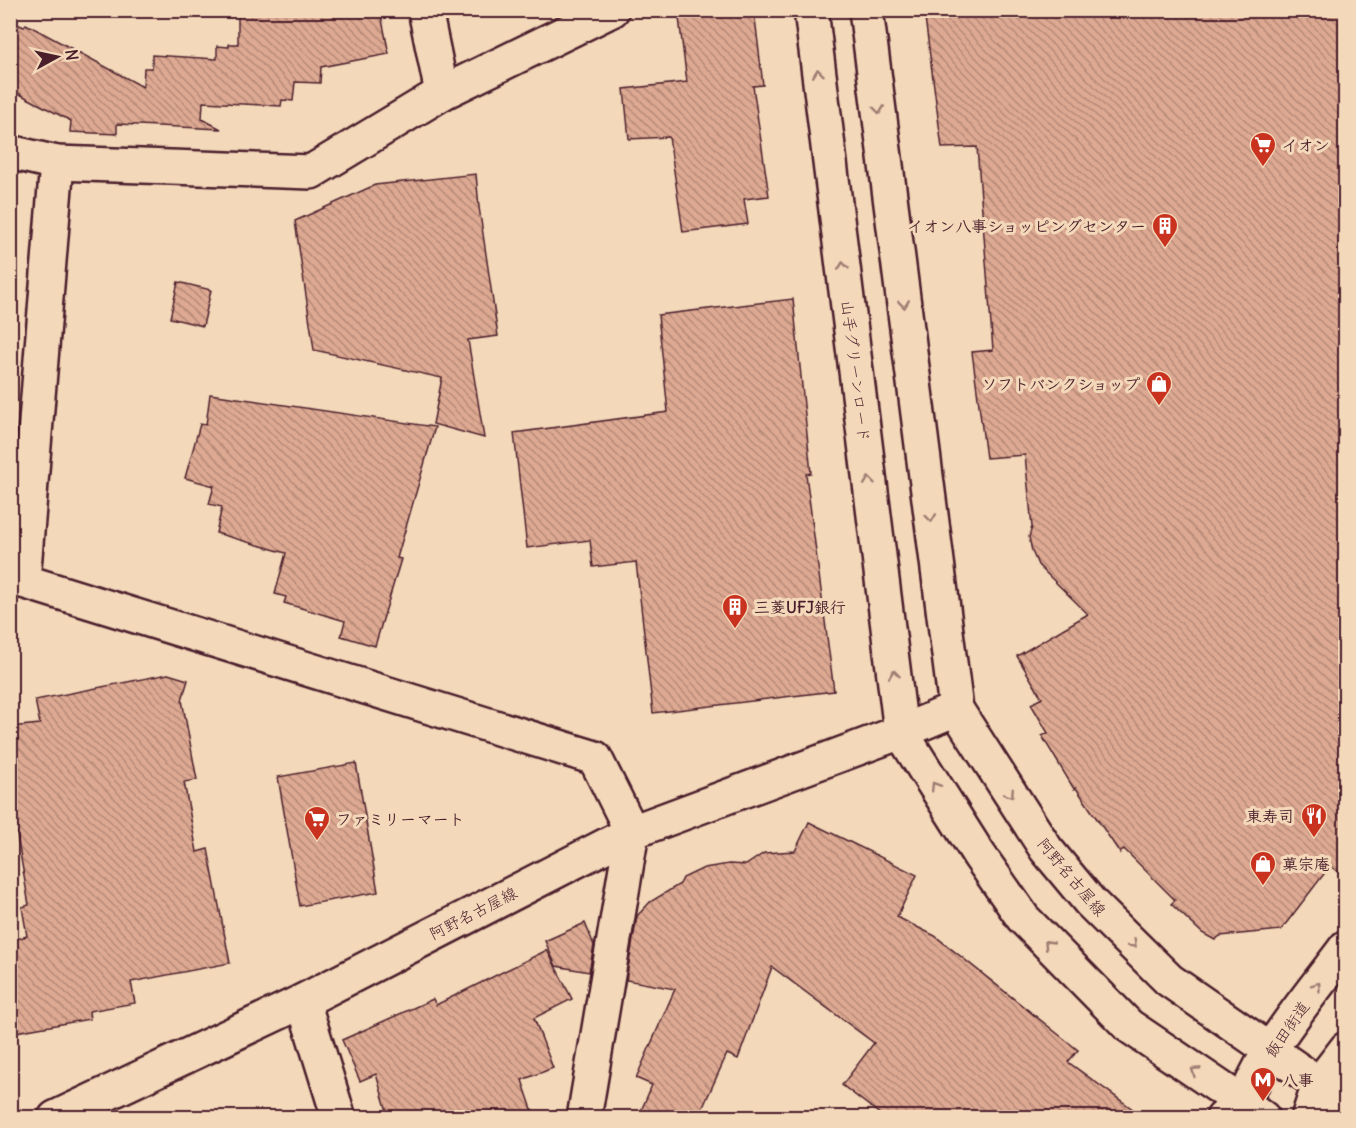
<svg xmlns="http://www.w3.org/2000/svg" width="1356" height="1128" viewBox="0 0 1356 1128" font-family="Delius,'Klee One',sans-serif">
<style>
.building{fill:url(#building-back-hatch);stroke:#4a1f2b;stroke-width:1.5}
.lines{fill:none;stroke-linecap:round;stroke-linejoin:round}
.minor-casing{stroke:#4a1f2b;stroke-width:38}
.major-casing{stroke:#4a1f2b;stroke-width:38}
.highway-casing{stroke:#4a1f2b;stroke-width:38}
.minor{stroke:#f3d8ba;stroke-width:33}
.major{stroke:#f3d8ba;stroke-width:33}
.highway{stroke:#f3d8ba;stroke-width:33}
.oneway{stroke:#9e7c72}
.labels{text-anchor:middle;dominant-baseline:central;stroke-width:6;stroke-linejoin:round;paint-order:stroke}
.poi-label{font-size:16px;font-weight:bold;fill:#4a1f2b;stroke:#f3d8ba;text-anchor:start}
.street-label{font-size:16px;fill:#4a1f2b;stroke:#f3d8ba}
</style>
<defs>
<pattern id="building-back-hatch" width="6" height="6" patternUnits="userSpaceOnUse" patternTransform="scale(1.5)"><rect width="6" height="6" fill="#dda992"/><path d="M-1 5l2 2M0 0l6 6M5-1l2 2" fill="none" stroke="#b58977"/></pattern>
</defs>
<rect width="100%" height="100%" fill="#f3d8ba"/>
<filter id="ink" filterUnits="userSpaceOnUse"><feTurbulence type="fractalNoise" baseFrequency=".0167" numOctaves="2"/><feDisplacementMap in="SourceGraphic" scale="12" xChannelSelector="R" yChannelSelector="G"/><feConvolveMatrix kernelMatrix="1 2 1 2 8 2 1 2 1" color-interpolation-filters="sRGB"/></filter>
<g filter="url(#ink)">
<g class="building">
<path d="M238,10H380L389,54L321,67L320,83L295,82L293,101L282,100L281,106L203,102L202,119L221,129L117,124V134L70,132L71,121L10,89V21L24,27L26,24L143,87L144,68H152V55L217,59V46L229,47V44H238Z"/>
<path d="M678,10H754L763,85L753,86L769,196L744,199L748,224L683,232L669,137L629,139L624,89L687,82Z"/>
<path d="M924,10H1275L1346,15V878L1330,866L1281,930L1220,936L1215,940L1202,933L1171,904L1175,900L1124,849L1120,853L1076,788L1074,789L1042,736L1048,733L1031,704L1042,698L1017,656L1088,614L1038,565L1032,551L1029,537L1032,527L1025,455L986,458L972,352L993,350L977,147L942,148Z"/>
<path d="M476,174L479,207L498,336L468,340L484,438L433,424L442,378L314,350L295,221L375,185Z"/>
<path d="M178,282L211,290L203,326L170,318Z"/>
<path d="M793,299L811,473L806,474L834,691L653,713L636,562L593,567L590,540L527,548L514,433L668,412L658,315Z"/>
<path d="M210,394L435,427L397,558L401,559L375,646L341,636L345,621L284,603L286,597L275,594L286,553L216,533L222,507L209,504L214,486L185,478L200,424L206,425Z"/>
<path d="M168,674L188,680L182,700L197,780L184,782L197,852L208,849L230,963L131,982L135,1003L89,1011L90,1019L10,1033V941L27,936L22,907L29,905L10,795V727L40,724L35,700Z"/>
<path d="M356,763L378,892L300,906L278,777Z"/>
<path d="M809,822L917,875L897,917L935,936L1078,1050L1068,1062L1145,1118H885L842,1085L874,1043L772,967L738,1059L727,1054L698,1118H638L652,1085L636,1078L675,989L626,980L637,916L650,902L680,884L683,878L704,868L729,864L746,865L764,853L795,851Z"/>
<path d="M585,923L594,945L589,972L556,966L545,941Z"/>
<path d="M547,950L572,999L534,1018L553,1068L522,1080L535,1118H389L376,1074L360,1081L342,1040L433,999L436,1005Z"/>
</g>
<g class="lines">
<defs>
<g id="minor">
<path d="M425,10L442,93"/>
<path d="M811,10L901,732"/>
<path d="M866,10L956,709"/>
<path d="M10,152L57,163L311,172L442,93L612,10"/>
<path d="M10,577L595,758L632,832L584,1118"/>
<path d="M23,581L57,163"/>
<path d="M303,1001L339,1118"/>
<path d="M1270,1050L1346,1103"/>
<path d="M1223,1118L1243,1103L1263,1118"/>
</g>
<g id="major">
<path d="M901,732L979,855L1023,918L1129,1026L1243,1103"/>
<path d="M55,1118L303,1001L632,832L901,732L956,709L1046,849L1090,902L1169,980L1270,1050"/>
</g>
<g id="highway">
<path d="M1240,1118C1254,1058 1310,996 1346,947"/>
<path d="M1308,1118L1319,1084L1346,1049"/>
</g>
</defs>
<use href="#minor" class="minor-casing"/>
<use href="#major" class="major-casing"/>
<use href="#highway" class="highway-casing"/>
<use href="#minor" class="minor"/>
<use href="#major" class="major"/>
<use href="#highway" class="highway"/>
</g>
<defs><path id="oneway-chevron" d="M-2-3.5L2.5 0L-2 3.5" fill="none" stroke-width="1.6" stroke-linecap="round" stroke-linejoin="round" transform="scale(1.5)"/></defs>
<g class="oneway">
<use href="#oneway-chevron" transform="translate(818 73) rotate(-97)"/>
<use href="#oneway-chevron" transform="translate(879 110) rotate(83)"/>
<use href="#oneway-chevron" transform="translate(843 266) rotate(-97)"/>
<use href="#oneway-chevron" transform="translate(904 304) rotate(83)"/>
<use href="#oneway-chevron" transform="translate(869 481) rotate(-97)"/>
<use href="#oneway-chevron" transform="translate(931 518) rotate(83)"/>
<use href="#oneway-chevron" transform="translate(894 674) rotate(-97)"/>
<use href="#oneway-chevron" transform="translate(935 786) rotate(-122)"/>
<use href="#oneway-chevron" transform="translate(1010 794) rotate(57)"/>
<use href="#oneway-chevron" transform="translate(1048 944) rotate(-134)"/>
<use href="#oneway-chevron" transform="translate(1133 944) rotate(45)"/>
<use href="#oneway-chevron" transform="translate(1317 986) rotate(-54)"/>
<use href="#oneway-chevron" transform="translate(1195 1071) rotate(-146)"/>
</g>
</g>
<defs>
<symbol id="supermarket-pin" viewBox="-11 -11 22 30"><path d="M0 17L-7.5 6A9.5 9.5 0 1 1 7.5 6Z" fill="#c8321e" stroke="#f3d8ba"/><path d="M-6-5.5h2.5l.6 2H6L4.5 2H-2.5L-4.4-4H-6ZM-1.5 3.2a1.3 1.3 0 1 0 .1 0ZM3 3.2a1.3 1.3 0 1 0 .1 0Z" fill="#fff"/></symbol>
<symbol id="building-pin" viewBox="-11 -11 22 30"><path d="M0 17L-7.5 6A9.5 9.5 0 1 1 7.5 6Z" fill="#c8321e" stroke="#f3d8ba"/><path d="M-4-6H4V6H1V3H-1V6H-4ZM-2.5-4.3h1.7v1.8h-1.7ZM.8-4.3h1.7v1.8H.8ZM-2.5-1h1.7V.8h-1.7ZM.8-1h1.7V.8H.8Z" fill="#fff"/></symbol>
<symbol id="shop-pin" viewBox="-11 -11 22 30"><path d="M0 17L-7.5 6A9.5 9.5 0 1 1 7.5 6Z" fill="#c8321e" stroke="#f3d8ba"/><path d="M-5-2.5h2.3a2.7 3.5 0 0 1 5.4 0H5L5.5 6h-11ZM-1.5-2.5h3a1.5 2.3 0 0 0-3 0Z" fill="#fff"/></symbol>
<symbol id="restaurant-pin" viewBox="-11 -11 22 30"><path d="M0 17L-7.5 6A9.5 9.5 0 1 1 7.5 6Z" fill="#c8321e" stroke="#f3d8ba"/><path d="M-5-6h1v4h1v-4h1v4h1v-4h1v5L-1.5 .5V6h-2V.5L-5-1ZM5-6V6H3V1.5H1.5Q1.5-4 5-6Z" fill="#fff"/></symbol>
<symbol id="metro-pin" viewBox="-11 -11 22 30"><path d="M0 17L-7.5 6A9.5 9.5 0 1 1 7.5 6Z" fill="#c8321e" stroke="#f3d8ba"/><path d="M-5.5 5V-5H-3L0 0L3-5H5.5V5H3V-.5L0 4L-3-.5V5Z" fill="#fff"/></symbol>
</defs>
<g fill-rule="evenodd">
<use href="#supermarket-pin" x="1248" y="130" width="30" height="40"/>
<use href="#building-pin" x="1150" y="211" width="30" height="40"/>
<use href="#shop-pin" x="1144" y="369" width="30" height="40"/>
<use href="#building-pin" x="720" y="592" width="30" height="40"/>
<use href="#restaurant-pin" x="1299" y="801" width="30" height="40"/>
<use href="#supermarket-pin" x="302" y="804" width="30" height="40"/>
<use href="#shop-pin" x="1248" y="849" width="30" height="40"/>
<use href="#metro-pin" x="1248" y="1065" width="30" height="40"/>
</g>
<g class="labels">
<g class="poi-label">
<text x="1282" y="145">イオン</text>
<text x="1146" y="226" text-anchor="end">イオン八事ショッピングセンター</text>
<text x="1140" y="384" text-anchor="end">ソフトバンクショップ</text>
<text x="754" y="607">三菱UFJ銀行</text>
<text x="1294" y="816" text-anchor="end">東寿司</text>
<text x="336" y="819">ファミリーマート</text>
<text x="1282" y="864">菓宗庵</text>
<text x="1282" y="1080">八事</text>
</g>
<g class="street-label">
<text transform="translate(856 371) rotate(83)">山手グリーンロード</text>
<text transform="translate(1072 877) rotate(50)">阿野名古屋線</text>
<text transform="translate(473 913) rotate(-27)">阿野名古屋線</text>
<text transform="translate(1287 1029) rotate(-55)">飯田街道</text>
</g>
</g>
<rect width="1356" height="1128" fill="none" stroke="#f3d8ba" stroke-width="36"/>
<rect x="18" y="18" width="1320" height="1092" fill="none" stroke="#4a1f2b" stroke-width="2" filter="url(#ink)"/>
<g transform="translate(57 57) rotate(82)" stroke="#f3d8ba" stroke-width="4.5" paint-order="stroke">
<path d="M0-4.5L10 22L0 15L-10 22Z" fill="#4a1f2b"/>
<text y="-9" font-size="16" font-weight="bold" text-anchor="middle" fill="#4a1f2b">N</text>
</g>
</svg>
